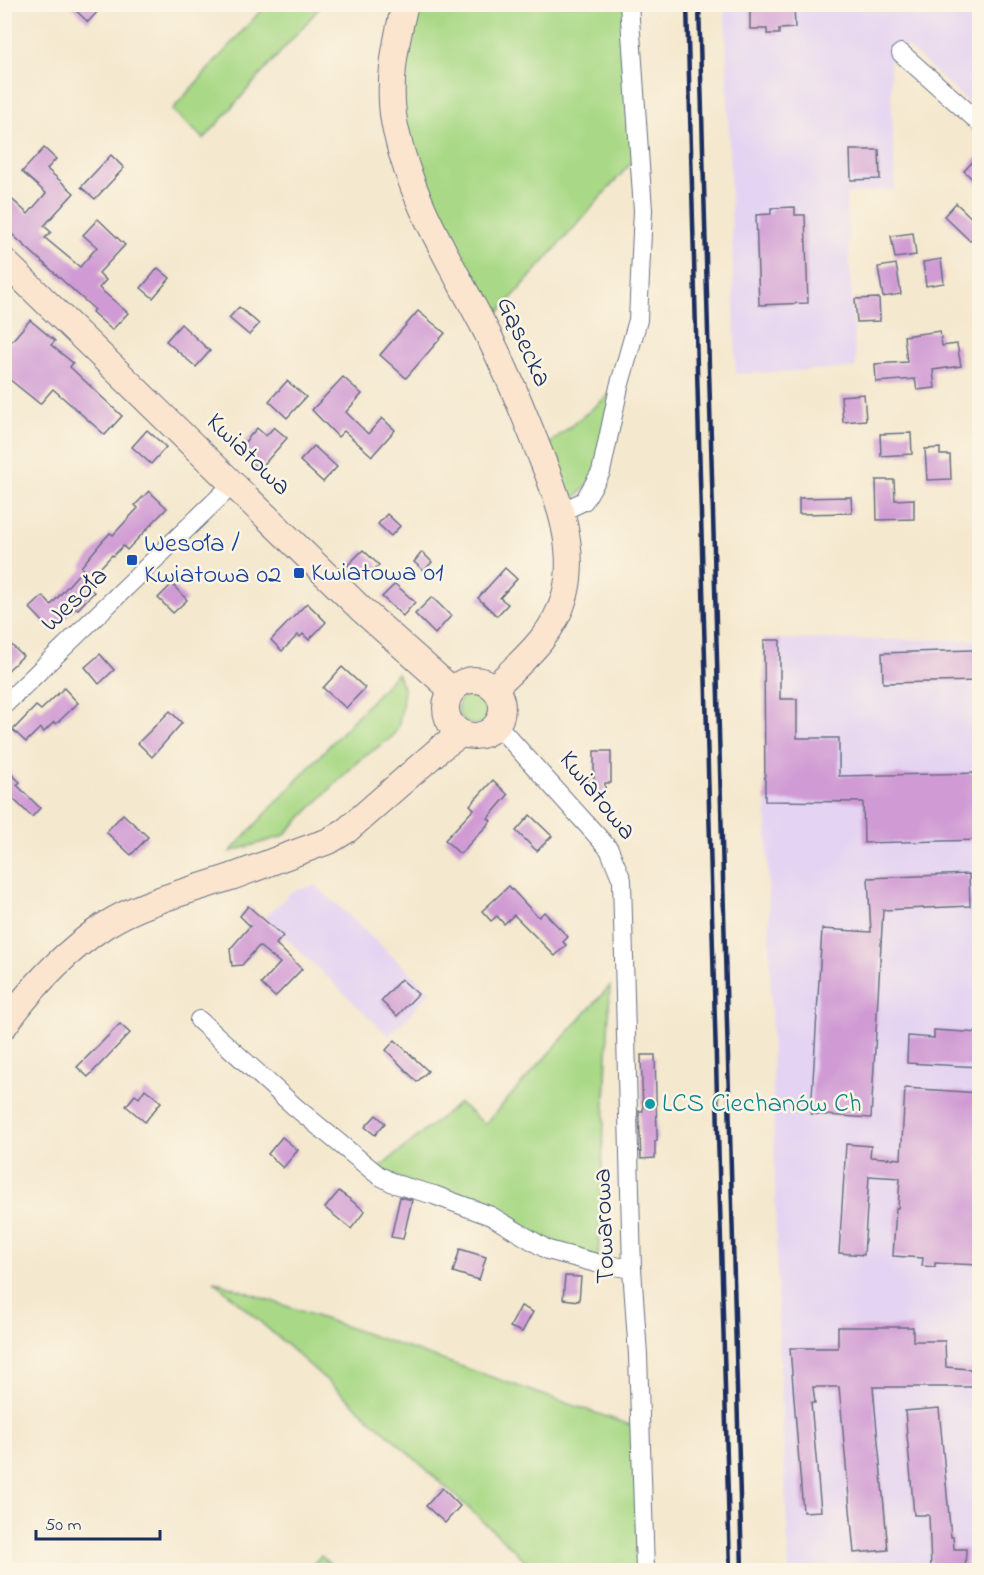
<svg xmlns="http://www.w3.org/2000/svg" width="984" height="1575" viewBox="0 0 984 1575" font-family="'Indie Flower',sans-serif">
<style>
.built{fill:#e4d3f2}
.green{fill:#a9d986;stroke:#628472;stroke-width:1.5}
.building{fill:#d09bd4}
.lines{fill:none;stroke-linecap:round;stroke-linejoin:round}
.street-casing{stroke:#677085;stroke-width:20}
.secondary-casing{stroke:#677085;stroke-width:28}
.street{stroke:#fff;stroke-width:18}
.secondary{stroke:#fbe5cf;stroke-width:26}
.rail{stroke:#1b2f5e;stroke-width:4.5}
.transit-dot{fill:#1a4fb4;stroke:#fcf5e5;stroke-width:2}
.culture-dot{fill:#0f9aa8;stroke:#fcf5e5;stroke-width:2}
.labels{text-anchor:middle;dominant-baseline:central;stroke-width:5;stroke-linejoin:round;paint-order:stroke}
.street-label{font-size:27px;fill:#1b2f5e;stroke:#fcf5e5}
.transit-label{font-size:27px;fill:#164399;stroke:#fcf5e5;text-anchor:start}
.culture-label{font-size:27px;fill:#0d838f;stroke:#fcf5e5;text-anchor:start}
</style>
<rect width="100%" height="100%" fill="#fcf5e5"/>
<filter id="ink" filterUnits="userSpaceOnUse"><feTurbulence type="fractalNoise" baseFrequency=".0167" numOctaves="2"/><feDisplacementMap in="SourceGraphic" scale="12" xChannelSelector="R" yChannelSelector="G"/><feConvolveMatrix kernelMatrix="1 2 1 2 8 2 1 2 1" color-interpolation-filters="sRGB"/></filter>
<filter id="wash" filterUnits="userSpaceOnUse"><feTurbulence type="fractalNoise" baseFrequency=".008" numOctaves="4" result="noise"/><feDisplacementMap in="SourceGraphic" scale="24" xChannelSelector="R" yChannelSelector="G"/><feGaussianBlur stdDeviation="1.35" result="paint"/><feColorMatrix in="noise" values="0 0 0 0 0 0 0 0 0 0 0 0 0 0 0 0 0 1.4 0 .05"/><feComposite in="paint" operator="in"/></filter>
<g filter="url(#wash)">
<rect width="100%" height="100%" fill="#f4e8ce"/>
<g class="built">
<path d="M725,5H979V112L907,46L890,62L895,189L846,194L856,368L736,374Z"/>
<path d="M763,639L979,640V1570H789L778,1323Z"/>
<path d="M316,885L431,992L389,1036L265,918L291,892Z"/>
</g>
<g class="green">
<path d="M266,5H322L204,139L172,110Z"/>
<path d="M405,5H629L639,154L485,328L395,129Z"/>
<path d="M619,387L601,472L561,512L539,452Z"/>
<path d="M397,673L404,690L399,725L392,737L357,762L283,836L230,852Z"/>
<circle cx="475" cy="708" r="17"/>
<path d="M610,986L598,1260L558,1247L378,1169L459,1103L485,1124Z"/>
<path d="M214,1281L639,1428L645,1570H536L391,1437Z"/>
<path d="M321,1556L338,1570H307Z"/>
</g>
<g id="blocks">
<g class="building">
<path d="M69,4H91L98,11L88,22Z"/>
<path d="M750,4H794L795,28L779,29V34H767V29H750Z"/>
<path d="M44,148L56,159L47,169L74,193L44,226L51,232L45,238L80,267L97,247L83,235L98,219L125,245L99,273L106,280L99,288L128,313L112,330L92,312L94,309L4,227V192L28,214L46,193L22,172Z"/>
<path d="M850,150H879L880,179L851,180Z"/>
<path d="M980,154V186L964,171Z"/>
<path d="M111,155L124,168L95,199L81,187Z"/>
<path d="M956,203L980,226V231L970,241L944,216Z"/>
<path d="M795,207V215H805L808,303L759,305L756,215L771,214V208Z"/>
<path d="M913,233L916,255L895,258L891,236Z"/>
<path d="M941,259L944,283L926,286L923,262Z"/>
<path d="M896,264L901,294L883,297L878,267Z"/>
<path d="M158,268L170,278L153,298L141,288Z"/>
<path d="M879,298L880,321L857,322L855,299Z"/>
<path d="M239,307L259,324L249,335L229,318Z"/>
<path d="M418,311L445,333L406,378L380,355Z"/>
<path d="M30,320L55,341L51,345L73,363L70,367L122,416L105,435L53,389L40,404L4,375V338L10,343Z"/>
<path d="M181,324L210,351L196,367L166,341Z"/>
<path d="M940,331L942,346L957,344L961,366L933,370L935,388L917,390L915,379L876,382L875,364L907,362L904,336Z"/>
<path d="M343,377L362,394L346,412L368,434L382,418L395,430L372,456L344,431L338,437L312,410Z"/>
<path d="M287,381L306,397L287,418L269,401Z"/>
<path d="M864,394L866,420L843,422L841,396Z"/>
<path d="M274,427L287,438L259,470L237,451L257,428L266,436Z"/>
<path d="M147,430L166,447L151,464L132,447Z"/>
<path d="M911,433L912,454L881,456L880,434Z"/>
<path d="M314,446L337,467L323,482L300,461Z"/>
<path d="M940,448V455H950L951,479L927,480L925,449Z"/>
<path d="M876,480H894L895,500L914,499V519L877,520Z"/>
<path d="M149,491L167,508L127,550L123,546L113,556L112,555L88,581L89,582L86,586L94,592L78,609L76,608L52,631L30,608L43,596L51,605L83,569L81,567L100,544L110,533L113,535L138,508L135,505Z"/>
<path d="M851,497L852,513L799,514V498Z"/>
<path d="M387,514L400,526L391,536L378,524Z"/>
<path d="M363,550L379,565L364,580L348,565Z"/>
<path d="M422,552L432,562L424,571L414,562Z"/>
<path d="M505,568L517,579L500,598L508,604L497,616L478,598Z"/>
<path d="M172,584L187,600L173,613L158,598Z"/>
<path d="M395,584L415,602L403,616L382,597Z"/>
<path d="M432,597L451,616L435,634L415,614Z"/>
<path d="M307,603L326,622L309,640L303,634L300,637L298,635L282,651L271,640Z"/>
<path d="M4,638L23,656L4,674Z"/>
<path d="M764,640H780V699H797V738H839V776L980,773V840L864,843L863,802L765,801Z"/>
<path d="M972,650H980V681L883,683L882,653Z"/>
<path d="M100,654L114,670L99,684L85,667Z"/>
<path d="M342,667L365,688L346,708L323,688Z"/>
<path d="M64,688L78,703L56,724L54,722L44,732L40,728L26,742L13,730L36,706L41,710Z"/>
<path d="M170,711L182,723L152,757L138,743Z"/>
<path d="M594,751H611V783H605V793H586V781L594,780Z"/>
<path d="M4,767L20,782L17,785L40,808L32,817L8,794L4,797Z"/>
<path d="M493,780L508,795L488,818L491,821L460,854L445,840L474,809L470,805Z"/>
<path d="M123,814L148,837L131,855L106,832Z"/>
<path d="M530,815L552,836L537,851L516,831Z"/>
<path d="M969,874L970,906L883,910L871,1118L811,1114L822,929L871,932L868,878Z"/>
<path d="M509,886L535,914L539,917L544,912L568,937L563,942L566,945L555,956L514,915L504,924L497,916L491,921L482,911Z"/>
<path d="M248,906L283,936L276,944L302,969L275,997L261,984L280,963L259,946L242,965L232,966L230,949L250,926L240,916Z"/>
<path d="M401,979L418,994L397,1016L381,1001Z"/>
<path d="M120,1024L130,1033L88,1077L77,1067Z"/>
<path d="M934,1030L980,1033V1067L907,1063L908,1036L934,1038Z"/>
<path d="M395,1040L428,1071L417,1082L386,1050Z"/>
<path d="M641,1055H655L657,1134V1141H655V1158L641,1159L639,1111H643Z"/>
<path d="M905,1088L980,1093V1265L935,1263V1267L922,1266L923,1258L893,1256L896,1208H898L900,1178L869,1176L864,1255L839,1253L846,1144L871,1146L870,1157L901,1159Z"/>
<path d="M145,1089L161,1102L145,1122L126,1106L135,1095L139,1098Z"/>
<path d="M376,1115L385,1123L375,1135L365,1127Z"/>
<path d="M282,1137L298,1150L283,1168L268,1154Z"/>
<path d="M339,1191L365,1211L351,1229L325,1208Z"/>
<path d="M400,1197L412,1200L403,1239L391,1237Z"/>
<path d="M460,1249L486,1257L479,1280L453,1272Z"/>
<path d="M565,1276L581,1277L579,1301L563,1299Z"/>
<path d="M521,1306L533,1312L522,1332L510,1327Z"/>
<path d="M838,1327H913V1341H945L946,1367L980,1370V1387H873L888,1550L854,1553L839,1387H813L815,1403H811L821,1511L803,1512L790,1348H838Z"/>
<path d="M939,1408L951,1537H953L954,1549H966L965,1570H931L929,1515H914L905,1411Z"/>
<path d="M442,1488L460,1506L445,1523L426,1506Z"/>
</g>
</g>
</g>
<g filter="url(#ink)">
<use href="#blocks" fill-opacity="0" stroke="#677085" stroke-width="1.5"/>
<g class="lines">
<defs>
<g id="street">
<path d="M901,53L980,123"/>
<path d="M561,512L584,501L601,472L619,387L638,320L643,210L629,4"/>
<path d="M4,705L234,483"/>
<path d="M497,725L609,849L622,880L632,1269L638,1355L645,1570"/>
<path d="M199,1020L294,1106L378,1175L395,1184L434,1195L491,1216L548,1250L596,1263L632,1269"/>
</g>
<g id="secondary">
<path d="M405,4C395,45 386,89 396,131C411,200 451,263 483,325C506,368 524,414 542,459C559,501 577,550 565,595C555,634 522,661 494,688"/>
<path d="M4,261L361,609L452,690"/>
<circle cx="474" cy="708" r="28"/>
<path d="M4,1026C32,987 63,953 104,926C141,902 189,891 231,877C264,865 296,852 329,841L347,830L442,747L461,734"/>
</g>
</defs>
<use href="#street" class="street-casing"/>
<use href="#secondary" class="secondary-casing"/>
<use href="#street" class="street"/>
<use href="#secondary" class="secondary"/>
<g class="rail">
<path d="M687,4L730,1570"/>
<path d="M699,4L742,1570"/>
</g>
</g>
</g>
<g class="transit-dot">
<rect x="126" y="554" width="12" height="12" rx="3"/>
<rect x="293" y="567" width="12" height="12" rx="3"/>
</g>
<circle class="culture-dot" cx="650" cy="1104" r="6"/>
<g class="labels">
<g class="street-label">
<text transform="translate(523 342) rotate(65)">Gąsecka</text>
<text transform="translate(248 455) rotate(44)">Kwiatowa</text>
<text transform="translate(75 600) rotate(-44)">Wesoła</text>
<text transform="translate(597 796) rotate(51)">Kwiatowa</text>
<text transform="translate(605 1226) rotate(-92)">Towarowa</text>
</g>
<g class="transit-label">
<text x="144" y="544">Wesoła /<tspan x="144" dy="31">Kwiatowa 02</tspan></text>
<text x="311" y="573">Kwiatowa 01</text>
</g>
<g class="culture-label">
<text x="662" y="1104">LCS Ciechanów Ch</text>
</g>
</g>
<rect width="984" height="1575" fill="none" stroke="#fcf5e5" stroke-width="24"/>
<path d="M36 1530v9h124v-9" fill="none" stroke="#1b2f5e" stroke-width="3"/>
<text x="45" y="1530" font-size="18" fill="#1b2f5e" stroke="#fcf5e5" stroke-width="4.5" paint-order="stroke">50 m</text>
</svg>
